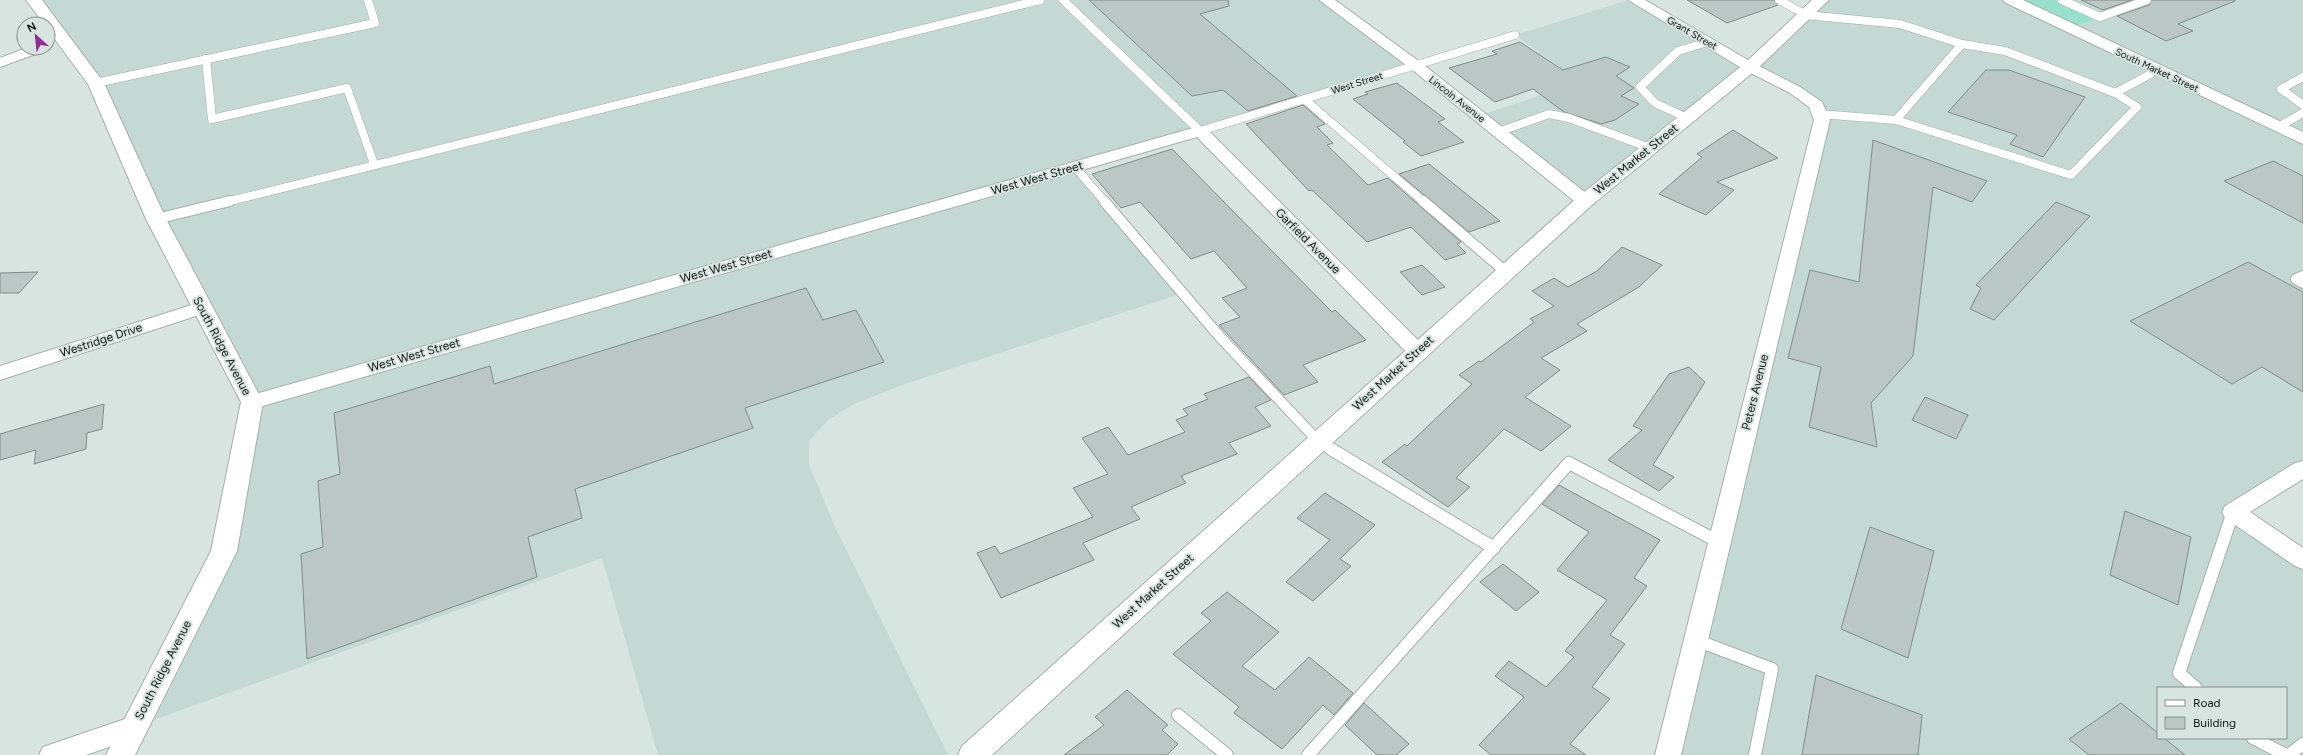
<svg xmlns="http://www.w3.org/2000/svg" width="2303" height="755" viewBox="0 0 2303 755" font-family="Figtree,sans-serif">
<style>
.built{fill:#c4d9d3;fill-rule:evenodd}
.green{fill:#99dfce}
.building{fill:#bbc7c4;stroke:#818d8a}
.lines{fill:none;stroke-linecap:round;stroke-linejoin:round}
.service-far2-casing{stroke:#a4b0ad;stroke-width:9}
.service-far1-casing{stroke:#a4b0ad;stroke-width:12}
.service-casing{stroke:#a4b0ad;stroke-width:14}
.minor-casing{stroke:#a4b0ad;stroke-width:2}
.tertiary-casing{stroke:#a4b0ad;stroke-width:2}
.secondary-casing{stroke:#a4b0ad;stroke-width:2}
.service-far2{stroke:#fff;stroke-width:8}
.service-far1{stroke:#fff;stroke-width:10}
.service{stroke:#fff;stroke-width:12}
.minor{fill:#fff;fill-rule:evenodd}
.tertiary{fill:#fff;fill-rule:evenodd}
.secondary{fill:#fff;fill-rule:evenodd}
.labels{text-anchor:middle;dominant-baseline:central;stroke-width:4;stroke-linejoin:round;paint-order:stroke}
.far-street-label{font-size:10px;fill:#131816;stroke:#d7e4e0}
.street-label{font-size:12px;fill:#131816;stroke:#d7e4e0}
</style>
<rect width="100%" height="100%" fill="#d7e4e0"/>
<g class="built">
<path d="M34,0H1326L1415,65L1076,167L1183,293L908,383L854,404L828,420L809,441V465L836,529L948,755H658L602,558L134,727L224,551L252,402L96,83Z"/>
<path d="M1629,0L1750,66L1821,0H2303V469L2233,512L2303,560V755H1668L1822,120L1816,105L1750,67L1585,201L1478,116L1581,82L1515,35ZM2158,688H2286V738H2158Z"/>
</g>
<path class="green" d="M2011,0H2062L2100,17L2070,28Z"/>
<g class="building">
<path d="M1089,0H1228L1229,6L1200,14L1297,96L1248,111L1223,90L1192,96Z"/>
<path d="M1687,0H1774L1778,5L1727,23Z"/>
<path d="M2081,0H2132L2103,10Z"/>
<path d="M2152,0H2235V1L2178,24L2193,31L2166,41L2117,16L2149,5Z"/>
<path d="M1520,42L1563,70L1606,57L1630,67L1616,76L1634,88L1621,96L1639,104L1615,120L1601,124L1564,112L1533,89L1495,102L1449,68L1497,54L1492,51Z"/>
<path d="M1986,70H2009L2085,97L2043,157L2010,144L2017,135L1948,112Z"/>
<path d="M1397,83L1445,119L1438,122L1464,142L1421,156L1403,142L1405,141L1353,99L1368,94L1365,92Z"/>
<path d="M1303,105L1325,124L1317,127L1333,143L1327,145L1368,185L1388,178L1461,242L1457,244L1466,253L1445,260L1411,227L1367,242L1312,190L1309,191L1246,124Z"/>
<path d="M1733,130L1778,158L1717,182L1734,190L1706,215L1659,194L1702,157L1697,154Z"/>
<path d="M1873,140L1987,181L1972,202L1933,187L1913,356L1871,403L1877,447L1809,427L1821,367L1788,358L1810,270L1859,282Z"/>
<path d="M1172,149L1332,312L1335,310L1366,340L1303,365L1318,382L1284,395L1219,325L1240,317L1222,298L1247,288L1214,251L1191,259L1140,202L1121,208L1092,174Z"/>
<path d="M2273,161L2303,176V223L2224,181Z"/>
<path d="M1429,164L1500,221L1469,232L1399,174Z"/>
<path d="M2056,202L2090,216L1994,320L1970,309L1981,288L1976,285Z"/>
<path d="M1622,247L1662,265L1639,287L1577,324L1587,331L1541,358L1560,370L1525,397L1571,426L1541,451L1504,429L1456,478L1470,487L1448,507L1382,462L1405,444L1407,446L1472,384L1459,375L1479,361L1481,362L1534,322L1530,319L1554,306L1532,291L1554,278L1568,287L1597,271Z"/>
<path d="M2248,262L2303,292V392L2262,367L2232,384L2130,321Z"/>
<path d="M1422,265L1445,287L1422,295L1400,272Z"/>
<path d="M38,272L19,293H0V273Z"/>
<path d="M806,288L823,320L856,310L884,362L745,408L753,428L575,489L582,518L528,537L537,577L307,659L301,554L323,547L318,481L340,474L334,413L490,366L494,384Z"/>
<path d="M1689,367L1705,382L1653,465L1674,477L1659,491L1608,460L1642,430L1633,426L1669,374Z"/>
<path d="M1249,377L1271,400L1255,407L1271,426L1229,443L1237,454L1181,476L1186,483L1131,507L1140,519L1083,543L1094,560L1001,598L977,553L995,546L1000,554L1093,517L1073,488L1108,474L1082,438L1108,427L1128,455L1185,432L1176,420L1188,415L1183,409L1208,399L1204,394Z"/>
<path d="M1925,397L1968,415L1956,439L1912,420Z"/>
<path d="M104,404L102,429L87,433L86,449L34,464L36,450L0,460V434Z"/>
<path d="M1559,485L1660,540L1634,578L1647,586L1610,635L1625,644L1592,687L1610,699L1570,744L1586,755H1491L1479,745L1524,697L1495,676L1509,661L1546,687L1574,657L1565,651L1607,600L1557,570L1589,532L1542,504Z"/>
<path d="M1325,493L1375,525L1340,559L1351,566L1313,601L1286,582L1330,540L1297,518Z"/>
<path d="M2125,511L2191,537L2178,605L2110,575Z"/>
<path d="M1870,527L1934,551L1908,658L1841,629Z"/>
<path d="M1503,564L1539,592L1516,611L1480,582Z"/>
<path d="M1227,592L1279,632L1242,666L1275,690L1309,657L1353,693L1334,715L1323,705L1282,749L1234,713L1239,707L1173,654L1211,621L1201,613Z"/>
<path d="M1816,675L1922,715L1918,755H1802Z"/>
<path d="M1127,690L1168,725L1162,730L1178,744L1167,755H1064L1104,725L1095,717Z"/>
<path d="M1364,703L1409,744L1396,755H1377L1345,725Z"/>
<path d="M2121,703L2158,733V738H2164L2185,755H2089L2069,739Z"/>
</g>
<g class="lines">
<defs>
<g id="service-far2">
<path d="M1063,0L1200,131L1515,35"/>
<path d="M1779,0L1806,15L1900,24L1962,44L2005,51L2115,93"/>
<path d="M2062,0L2100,17L2147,0"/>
<path d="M206,59L212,119L347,88L374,164"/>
<path d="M2303,77L2281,89L2303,105"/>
<path d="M96,83L375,23L368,0"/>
<path d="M1304,99L1424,202"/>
<path d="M1819,114L1896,120L2071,175L2137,107L2115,93L2158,70"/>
<path d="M1687,118L1655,103L1640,87L1678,51L1707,42"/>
<path d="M1896,120L1962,44"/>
<path d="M2278,127L2303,113"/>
<path d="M1498,132L1549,114L1569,118L1650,148"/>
<path d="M1075,167L1105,202"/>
<path d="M226,202L1040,0"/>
</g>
<g id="service-far1">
<path d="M1104,201L1220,337L1318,441L1332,450"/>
<path d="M1423,201L1506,272"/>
<path d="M156,219L230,201"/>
<path d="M2303,276L2296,279L2303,283"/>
</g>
<g id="service">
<path d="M1331,449L1494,548"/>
<path d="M1696,640L1772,669L1755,755"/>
<path d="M2196,688L2179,673L2233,512"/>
<path d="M1178,715L1227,755"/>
<path d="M2253,738L2286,755"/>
<path d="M1308,755L1569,463L1719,542"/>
<path d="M2289,755L2303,744"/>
</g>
<g id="minor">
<path d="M1319,0H1335L1420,62L1591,197L1594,201L1591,205H1579L1410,68Z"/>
<path d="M1628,0H1645L1755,64L1800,87L1822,102L1830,120L1681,755H1655L1814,120L1809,107L1790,93L1745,70Z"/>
<path d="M26,48H46L44,51L0,67V58Z"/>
<path d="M1200,126L1206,128L1424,346L1427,351L1424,356L1417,358L1410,356L1197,137L252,409L245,407L242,402L245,397L252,395Z"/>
<path d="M201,302L208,304L210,308L208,312L0,380V366Z"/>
<path d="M2303,461V479L2250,512L2303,548V569L2295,566L2225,518L2222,512L2225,506L2295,463Z"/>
<path d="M134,716L143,719L147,727L143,735L86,755H39L43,747Z"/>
</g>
<path id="tertiary" d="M26,0H42L104,83L166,219L263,402L237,551L135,755H106L211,551L241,402L146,219L88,84L48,30V24H44Z"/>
<g id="secondary">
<path d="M1812,0H1829L1756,70L1592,205L992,755H958L962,746L1578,197L1744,64Z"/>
<path d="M2003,0H2023L2303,132V144L2006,3Z"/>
</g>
</defs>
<use href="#service-far2" class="service-far2-casing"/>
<use href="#service-far1" class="service-far1-casing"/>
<use href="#service" class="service-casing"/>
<use href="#minor" class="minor-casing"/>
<use href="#tertiary" class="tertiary-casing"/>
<use href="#secondary" class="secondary-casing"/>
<use href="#service-far2" class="service-far2"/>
<use href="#service-far1" class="service-far1"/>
<use href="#service" class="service"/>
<use href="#minor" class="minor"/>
<use href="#tertiary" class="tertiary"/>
<use href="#secondary" class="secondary"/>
</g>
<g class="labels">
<g class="far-street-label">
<text transform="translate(1692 33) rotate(30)">Grant Street</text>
<text transform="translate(2157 70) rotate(25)">South Market Street</text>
<text transform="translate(1357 83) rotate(-17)">West Street</text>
<text transform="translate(1457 99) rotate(38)">Lincoln Avenue</text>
</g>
<g class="street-label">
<text transform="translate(1636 159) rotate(-39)">West Market Street</text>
<text transform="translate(1037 178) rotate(-16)">West West Street</text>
<text transform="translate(1308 241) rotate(45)">Garfield Avenue</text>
<text transform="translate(726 266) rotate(-16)">West West Street</text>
<text transform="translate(101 340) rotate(-18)">Westridge Drive</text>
<text transform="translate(222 346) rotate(62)">South Ridge Avenue</text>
<text transform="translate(414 355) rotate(-16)">West West Street</text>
<text transform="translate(1393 373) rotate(-42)">West Market Street</text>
<text transform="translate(1755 392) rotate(-76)">Peters Avenue</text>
<text transform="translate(1153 591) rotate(-42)">West Market Street</text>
<text transform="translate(163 670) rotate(-63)">South Ridge Avenue</text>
</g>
</g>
<rect x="2157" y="687" width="130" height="52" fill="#d7e4e0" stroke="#89928f"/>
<rect x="2165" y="700" width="20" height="6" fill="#ffffff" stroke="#89928f"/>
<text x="2193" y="707" font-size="12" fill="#131816">Road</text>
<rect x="2165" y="717" width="20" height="12" fill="#bbc7c4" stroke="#89928f"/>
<text x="2193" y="727" font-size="12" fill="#131816">Building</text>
<g transform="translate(36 36) rotate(333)"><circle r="19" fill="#d7e4e0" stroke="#89928f"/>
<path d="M0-3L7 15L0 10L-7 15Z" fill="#922d92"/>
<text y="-6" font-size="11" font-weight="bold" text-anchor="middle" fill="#131816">N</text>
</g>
</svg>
